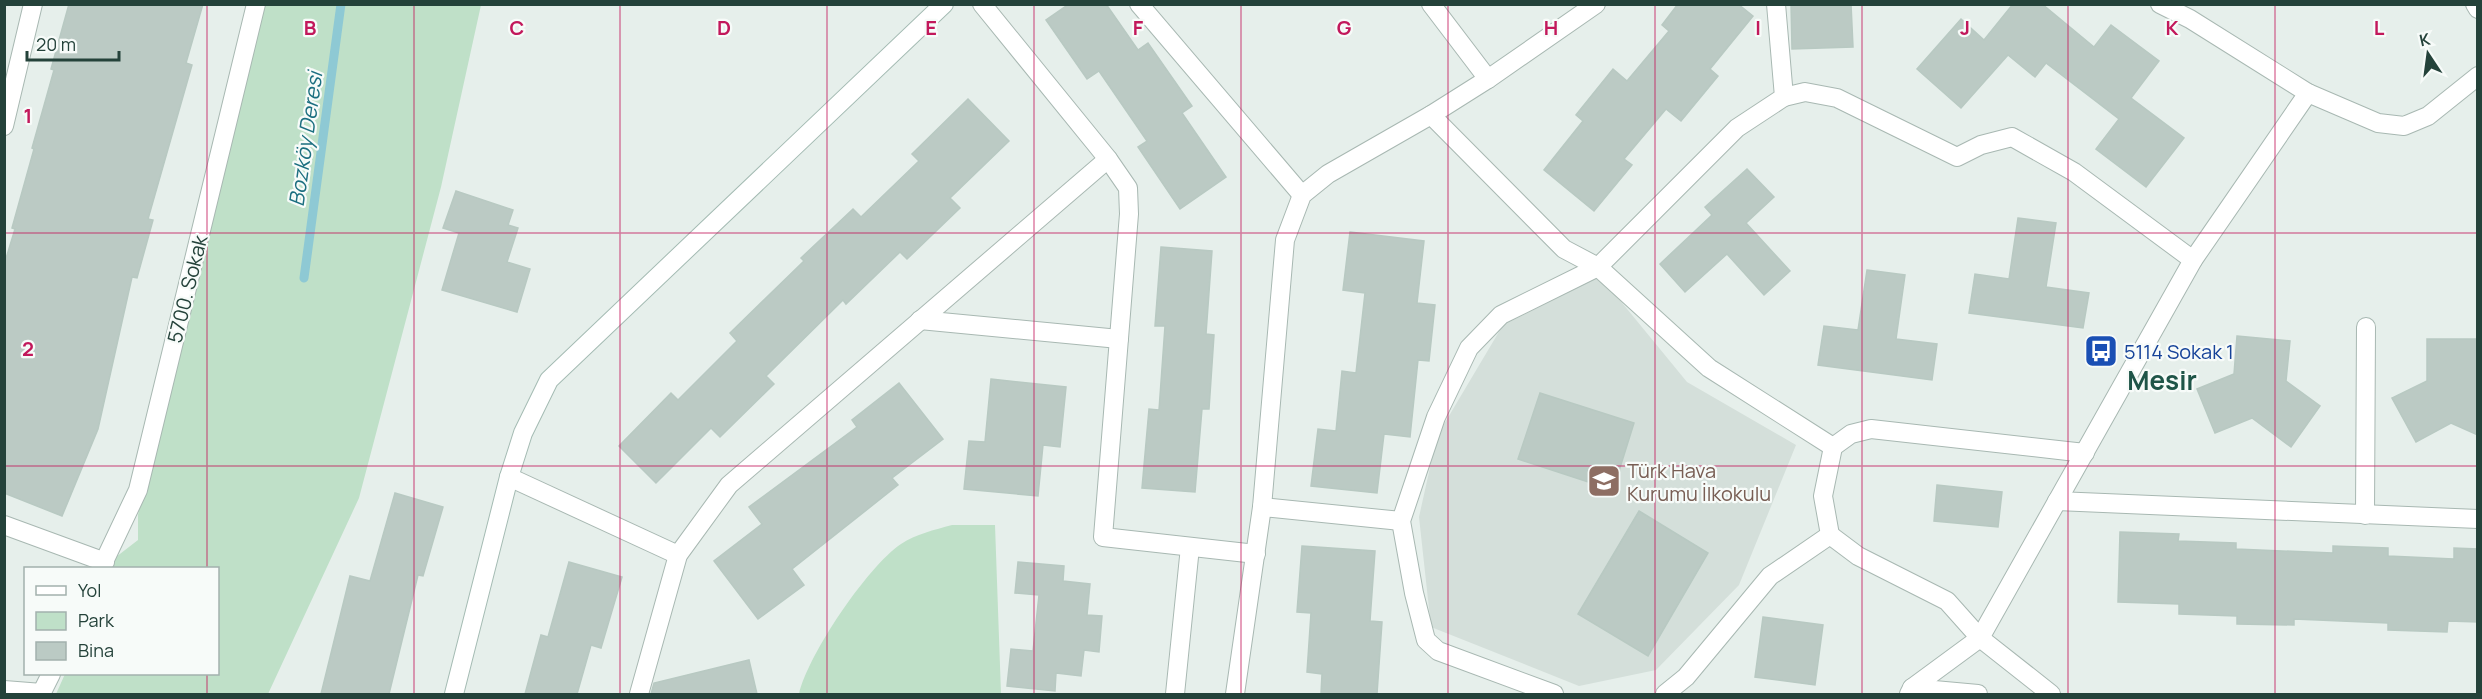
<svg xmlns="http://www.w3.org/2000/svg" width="2482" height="699" viewBox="0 0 2482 699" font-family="Manrope,sans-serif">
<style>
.built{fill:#d4dfda}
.green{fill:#bfe0c8}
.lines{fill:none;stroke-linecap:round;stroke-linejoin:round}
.stream{stroke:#8ec9d4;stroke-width:9}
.building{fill:#bbcac4;stroke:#b8c9c2;stroke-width:1.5}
.lane-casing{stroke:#a8b8b2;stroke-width:20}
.street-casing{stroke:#a8b8b2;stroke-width:20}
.secondary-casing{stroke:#a4bbb3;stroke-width:20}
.lane{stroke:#fff;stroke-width:18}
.street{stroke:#fff;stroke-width:18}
.secondary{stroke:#fff;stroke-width:18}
.grid{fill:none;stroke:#c2185b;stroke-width:1.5;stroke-opacity:0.55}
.labels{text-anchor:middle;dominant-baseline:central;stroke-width:4.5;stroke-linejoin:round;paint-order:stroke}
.street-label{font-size:20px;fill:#24423a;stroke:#f7fbf9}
.transit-label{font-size:20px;fill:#164399;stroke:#f7fbf9;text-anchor:start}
.education-label{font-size:20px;fill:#785e54;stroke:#f7fbf9;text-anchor:start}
.water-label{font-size:21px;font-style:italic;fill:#1c6f80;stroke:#f7fbf9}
.district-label{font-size:26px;font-weight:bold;fill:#1f5548;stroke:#f7fbf9}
.grid-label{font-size:20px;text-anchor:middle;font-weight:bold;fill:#c2185b;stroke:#f7fbf9;stroke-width:4.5;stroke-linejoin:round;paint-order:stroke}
</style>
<rect width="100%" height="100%" fill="#e6efeb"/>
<path class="built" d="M1600,276L1687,382L1796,445L1739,585L1656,670L1579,686L1431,627L1419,517L1437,436L1503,325Z"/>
<g class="green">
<path d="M261,5H481L441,187L359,498L268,694H56L65,674H218V568H110L116,557L138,540V515L171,358Z"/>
<path d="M952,525H995L1001,694H799C808,655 867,567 901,544C916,534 934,530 952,525Z"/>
</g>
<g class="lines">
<path class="stream" d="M304,278L341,4"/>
</g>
<g class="building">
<path d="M69,4H203L186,63L192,65L148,219L153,220L137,278L132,277L98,429L62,516L4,493V265L15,229L12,228L34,149L32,148L54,70L51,69Z"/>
<path d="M1069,4H1106L1138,50L1148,43L1192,106L1182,113L1226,177L1180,209L1138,147L1147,141L1099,71L1087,79L1046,20Z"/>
<path d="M1678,4H1738L1753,16L1710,69L1718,76L1681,121L1666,109L1624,159L1632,165L1594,211L1544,170L1583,121L1576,115L1613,69L1627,81L1669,31L1662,25Z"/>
<path d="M1791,4H1851L1853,47L1792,49Z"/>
<path d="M2013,4H2042L2094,47L2111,25L2159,61L2131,98L2184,138L2146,187L2096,149L2119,119L2046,63L2035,77L2008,55L1961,108L1917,69L1961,19L1984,40Z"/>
<path d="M968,99L1009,141L950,198L960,208L907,259L900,252L846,304L843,300L766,376L774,384L720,437L711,428L656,483L619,446L671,393L678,400L737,341L730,333L804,261L801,258L853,209L861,217L919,161L912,154Z"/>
<path d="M1747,169L1774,197L1746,223L1790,271L1764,295L1727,254L1685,292L1660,264L1712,215L1705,207Z"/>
<path d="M456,191L513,210L508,225L518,228L507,262L530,269L517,312L442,290L459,233L443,228Z"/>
<path d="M2018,218L2056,223L2046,287L2089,293L2083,328L1969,313L1975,274L2009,279Z"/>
<path d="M1350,232L1424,241L1417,303L1435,305L1429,361L1418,360L1410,437L1384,434L1377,493L1311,486L1318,429L1336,431L1342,371L1356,373L1365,293L1343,290Z"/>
<path d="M1161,247L1212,251L1206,334L1214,335L1209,409H1202L1195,492L1142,488L1149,409L1159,410L1165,326H1155Z"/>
<path d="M1867,270L1905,275L1896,339L1937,344L1932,380L1818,365L1824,326L1858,330Z"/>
<path d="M2237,336L2290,341L2286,381L2320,406L2291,447L2252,418L2215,433L2197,389L2234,374Z"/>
<path d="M2427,339H2478V435L2451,423L2416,442L2392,398L2427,381Z"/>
<path d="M991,379L1066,387L1060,447L1043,445L1038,496L964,489L969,441L985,442Z"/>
<path d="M899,383L943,439L892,478L898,485L792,569L804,585L758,619L714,561L762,524L749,507L857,427L852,420Z"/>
<path d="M1540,393L1634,423L1613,490L1518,459Z"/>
<path d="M1937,485L2002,492L1998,527L1934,521Z"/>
<path d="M395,493L443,507L423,576L418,575L389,694H321L350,576L370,581Z"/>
<path d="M1639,511L1708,553L1648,656L1578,614Z"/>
<path d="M2120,532L2179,534L2178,541L2236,543V549L2333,553V546L2388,548V556L2454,559V548L2478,549V622L2448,621L2447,632L2388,630V623L2294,619V625L2237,624V616L2179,614V604L2118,602Z"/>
<path d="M1302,546L1375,551L1370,621L1382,622L1377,694H1321L1322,674L1307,672L1311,613L1297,612Z"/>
<path d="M569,562L622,577L601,648L591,645L577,694H525L541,635L548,637Z"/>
<path d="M1018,562L1064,566L1063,581L1090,584L1087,615L1102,616L1099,652L1084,650L1081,676L1056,673L1055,691L1007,686L1011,649L1033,651L1039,595L1015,593Z"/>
<path d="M1763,617L1823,625L1815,685L1755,677Z"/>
<path d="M749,660L757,694H651L654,683Z"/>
</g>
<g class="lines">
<defs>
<g id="lane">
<path d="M2365,515L2366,327"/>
<path d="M4,525L105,562"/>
<path d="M1175,694L1190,547"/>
</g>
<g id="street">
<path d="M982,4L1108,159L1128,188L1129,214L1103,537L1256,554"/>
<path d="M1139,4L1302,195"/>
<path d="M1431,4L1488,79"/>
<path d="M2160,4L2190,19L2308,93L2378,123L2404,126L2428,116L2478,76"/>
<path d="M2475,4L2478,9"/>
<path d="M1784,97L1805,92L1837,98L1957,157L1981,145L2012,137L2074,172L2193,260"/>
<path d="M1431,115L1564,249L1598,267L1709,368L1833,447"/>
<path d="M4,126L33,4"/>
<path d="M920,320L1119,339"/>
<path d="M509,477L678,555"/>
<path d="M2057,501L2478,519"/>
<path d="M1262,507L1401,521"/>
<path d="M1830,535L1858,556L1947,601L1980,638L2051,694"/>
<path d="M101,568L138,490L256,4"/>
<path d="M1912,688L1978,694"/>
<path d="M4,690L42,693"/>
<path d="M41,694L51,674"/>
<path d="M639,694L678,555L729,485L1108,159"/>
<path d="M1235,694L1262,507L1285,240L1302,195L1328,174L1431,115L1488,79L1596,4"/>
<path d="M1554,694L1438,651L1426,640L1414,593L1401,521L1436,417L1469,348L1501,315L1598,267L1737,128L1784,97L1776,4"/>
<path d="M1665,694L1686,677L1770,576L1830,535L1823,496L1833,447L1851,434L1871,429L2085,453"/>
<path d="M1909,694L1912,688L1980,638L2193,260L2308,93"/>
</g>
<path id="secondary" d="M454,694L509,477L523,433L549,380L944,4"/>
</defs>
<use href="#lane" class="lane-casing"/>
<use href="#street" class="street-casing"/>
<use href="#secondary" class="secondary-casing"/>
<use href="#lane" class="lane"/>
<use href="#street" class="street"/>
<use href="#secondary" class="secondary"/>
</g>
<path class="grid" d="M207,4V568M414,4V694M620,4V694M827,4V694M1034,4V694M1241,4V694M1448,4V694M1655,4V694M1862,4V694M2068,4V694M2275,4V694M4,233H2478M4,466H2478M207,674V694"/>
<defs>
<symbol id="bus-square" viewBox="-11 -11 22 22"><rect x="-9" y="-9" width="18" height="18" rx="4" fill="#1a4fb4" stroke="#f7fbf9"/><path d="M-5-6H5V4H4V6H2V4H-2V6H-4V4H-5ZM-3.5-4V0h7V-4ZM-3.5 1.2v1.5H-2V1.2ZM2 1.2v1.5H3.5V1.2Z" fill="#fff"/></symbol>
<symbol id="school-square" viewBox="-11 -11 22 22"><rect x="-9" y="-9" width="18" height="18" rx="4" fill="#8d6e63" stroke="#f7fbf9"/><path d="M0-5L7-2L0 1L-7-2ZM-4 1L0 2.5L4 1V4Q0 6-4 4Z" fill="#fff"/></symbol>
</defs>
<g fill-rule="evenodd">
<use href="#bus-square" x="2082" y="332" width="38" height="38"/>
<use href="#school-square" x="1585" y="462" width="38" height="38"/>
</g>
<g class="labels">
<g class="street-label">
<text transform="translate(187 289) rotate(-76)">5700. Sokak</text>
</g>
<g class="transit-label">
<text x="2124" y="351">5114 Sokak 1</text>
</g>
<g class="education-label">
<text x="1627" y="470">Türk Hava<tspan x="1627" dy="23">Kurumu İlkokulu</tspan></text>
</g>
<g class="water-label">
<text transform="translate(305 139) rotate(-82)">Bozköy Deresi</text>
</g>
<g class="district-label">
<text x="2162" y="380">Mesir</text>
</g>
</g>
<g class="grid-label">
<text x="310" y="35">B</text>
<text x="517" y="35">C</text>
<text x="724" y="35">D</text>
<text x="931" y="35">E</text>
<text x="1138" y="35">F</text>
<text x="1344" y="35">G</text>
<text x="1551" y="35">H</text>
<text x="1758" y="35">I</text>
<text x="1965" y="35">J</text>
<text x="2172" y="35">K</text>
<text x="2379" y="35">L</text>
<text x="28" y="123">1</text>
<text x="28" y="356">2</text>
</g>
<rect width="2482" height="699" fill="none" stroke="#24423a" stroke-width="12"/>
<rect x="24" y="567" width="195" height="108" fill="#f7fbf9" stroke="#a3b1ad" stroke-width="1.5"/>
<rect x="36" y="586" width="30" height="9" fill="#ffffff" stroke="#a3b1ad" stroke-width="1.5"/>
<text x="78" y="597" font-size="18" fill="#24423a">Yol</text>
<rect x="36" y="612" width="30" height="18" fill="#bfe0c8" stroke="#a3b1ad" stroke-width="1.5"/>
<text x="78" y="627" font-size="18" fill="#24423a">Park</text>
<rect x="36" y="642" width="30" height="18" fill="#bbcac4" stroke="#a3b1ad" stroke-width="1.5"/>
<text x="78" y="657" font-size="18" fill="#24423a">Bina</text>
<g transform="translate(2428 54) rotate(347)" stroke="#f7fbf9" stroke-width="4.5" paint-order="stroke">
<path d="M0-4.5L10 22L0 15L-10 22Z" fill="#24423a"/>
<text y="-9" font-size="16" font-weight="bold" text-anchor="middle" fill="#24423a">K</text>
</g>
<path d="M27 51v9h92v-9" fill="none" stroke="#24423a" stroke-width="3"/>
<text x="36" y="51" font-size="18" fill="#24423a" stroke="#f7fbf9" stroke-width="4.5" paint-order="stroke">20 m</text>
</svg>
